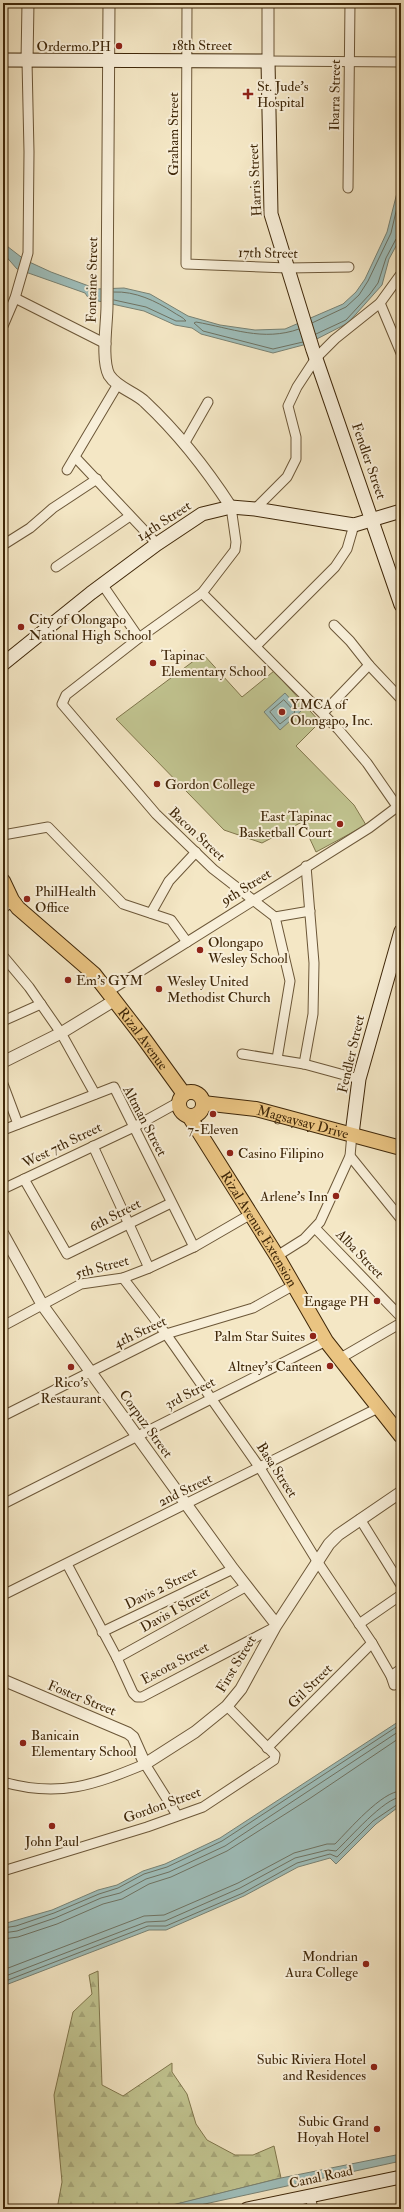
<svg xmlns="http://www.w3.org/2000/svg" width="404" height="2212" viewBox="0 0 404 2212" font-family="'IM FELL Double Pica',serif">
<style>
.green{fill:#c1c490;stroke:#80764c}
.forest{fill:url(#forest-firs);stroke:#80764c}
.water{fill:#9ebebb;stroke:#788274}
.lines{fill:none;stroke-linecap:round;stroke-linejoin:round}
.shore{stroke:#6e7262;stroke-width:1}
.minor-casing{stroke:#6c5738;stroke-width:11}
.tertiary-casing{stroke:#6c5738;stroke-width:13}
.secondary-casing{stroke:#3f2709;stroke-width:15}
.primary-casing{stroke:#3f2709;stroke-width:16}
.minor{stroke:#f8efd9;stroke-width:9}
.tertiary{stroke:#f8efd9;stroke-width:11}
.secondary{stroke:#f8efd9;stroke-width:13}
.primary{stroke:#eac482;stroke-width:14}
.poi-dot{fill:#8f2418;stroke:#f8efd9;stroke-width:1.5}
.labels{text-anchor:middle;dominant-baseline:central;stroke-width:4;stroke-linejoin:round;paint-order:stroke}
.street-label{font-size:14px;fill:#3f2709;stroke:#f8efd9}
.poi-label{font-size:14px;fill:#3f2709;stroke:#f8efd9;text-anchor:start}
</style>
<defs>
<pattern id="forest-firs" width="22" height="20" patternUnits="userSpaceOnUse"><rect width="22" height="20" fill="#c1c490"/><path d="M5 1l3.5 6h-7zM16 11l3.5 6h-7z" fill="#a7a87b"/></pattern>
</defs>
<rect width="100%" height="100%" fill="#f4e7c5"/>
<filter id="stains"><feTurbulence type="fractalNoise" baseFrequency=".005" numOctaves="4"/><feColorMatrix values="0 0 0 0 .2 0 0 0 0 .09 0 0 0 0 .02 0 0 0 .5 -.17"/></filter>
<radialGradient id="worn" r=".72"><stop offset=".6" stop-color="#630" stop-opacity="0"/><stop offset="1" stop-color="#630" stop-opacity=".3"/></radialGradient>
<path class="green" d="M203,654L242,697L274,671L320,722L296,746L354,805L366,825L316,852L302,822L262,843L224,830L116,719Z"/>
<path class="forest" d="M98,1971L102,2085L123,2096L172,2063V2072L187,2094L196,2124L207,2140L235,2155H253L274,2146L281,2178L158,2209H57L62,2182L54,2095L73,2012L92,1994L89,1975Z"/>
<g class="water">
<path d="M401,177V237L389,259L382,285L348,323L307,344L273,353L201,334L192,328L175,325L144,311L89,299L85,293L17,269L3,253V243L25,260L51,272L97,289L124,288L150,294L188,316L220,325L255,330L285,329L343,304L356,292L365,279L387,232Z"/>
<path d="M285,693L301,711L280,730L264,712Z"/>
<path d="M401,1720V1805L376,1824L336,1864L330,1858L298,1867L244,1896L166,1930H149L3,1986V1924L52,1910L98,1890L117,1885L143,1871L165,1864L220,1838Z"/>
<path d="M401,2154V2161L182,2209H156L281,2178Z"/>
</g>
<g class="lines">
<g class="shore">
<path d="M114,300L146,307L176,321H186C183,317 177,315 173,312C156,301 135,291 114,292"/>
<path d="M312,323L346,307L359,295L368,281L391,233L401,190"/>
<path d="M299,329C263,342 231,328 196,322L194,323L203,331L273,349L303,342"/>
<path d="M316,334L346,320L370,294L378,283L386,258L396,239L401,237"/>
<path d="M284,700L295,712L280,724L270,712Z"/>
<path d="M3,1928L16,1926L54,1913L99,1894L118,1888L144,1874L167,1867L222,1841L401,1724"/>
<path d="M3,1933L17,1931L55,1918L101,1898L120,1893L146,1879L169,1872L225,1846L401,1730"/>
<path d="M3,1939L18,1937L57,1924L103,1904L122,1899L149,1884L171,1877L227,1851L309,1799L401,1737"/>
<path d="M3,1970L144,1916L164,1915L238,1883L294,1853L327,1844H335C349,1830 382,1791 401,1791"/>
<path d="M3,1977L146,1922L165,1921L240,1888L295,1858L328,1850L336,1851C350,1838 384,1798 401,1797"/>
<path d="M3,1982L148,1926H166L243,1893L297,1863L330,1854L337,1857L373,1821L401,1802"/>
</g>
<defs>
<g id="minor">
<path d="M187,3L186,264L288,268L349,267"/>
<path d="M268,61L401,62"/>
<path d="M348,188L350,3"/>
<path d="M15,298L106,344"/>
<path d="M380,303L401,353"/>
<path d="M3,326L15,298L28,253L29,152L27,61"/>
<path d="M184,444L208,402"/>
<path d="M75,457L157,544"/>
<path d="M67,470L118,384"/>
<path d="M231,507L236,542L235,550L202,593L139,638L66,695L62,704L156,814L213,869L275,917L310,911"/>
<path d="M255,509L287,477L296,459V437L288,406L297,387L316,358L335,339L380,303L401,274"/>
<path d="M3,545L30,528L53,508L97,479"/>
<path d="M56,567L130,516"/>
<path d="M102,584L139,638"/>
<path d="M202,593L338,729L367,763L401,812"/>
<path d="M334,625L350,641L369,665"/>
<path d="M256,646L335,567L347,549L354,525"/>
<path d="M323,713L369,665L401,699"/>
<path d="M3,835L48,827L123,904L171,920L187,942"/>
<path d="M151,913L169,881L196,852"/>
<path d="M275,917L290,981L277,1059"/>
<path d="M3,956L29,987L61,1033L95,1094"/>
<path d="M391,961L401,964"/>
<path d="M109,991L369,828L397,807"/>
<path d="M3,1021L41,1004"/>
<path d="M242,1054L304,1064L359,1079"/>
<path d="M304,1064L313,1014L314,963L306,866"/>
<path d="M3,1084L18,1124"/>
<path d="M3,1130L114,1087L194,1247"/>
<path d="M93,1146L149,1268"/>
<path d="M350,1156L401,1219"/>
<path d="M24,1179L67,1254L171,1203"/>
<path d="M3,1189L134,1127L179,1102"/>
<path d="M316,1229L401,1317"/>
<path d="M277,1256L304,1239L320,1222L350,1156L352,1134"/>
<path d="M123,1278L166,1334L260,1468L317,1561L372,1643L391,1676L394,1685"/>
<path d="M3,1326L81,1284L123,1278L149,1268L194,1247L251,1214"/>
<path d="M339,1359L401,1323"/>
<path d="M3,1416L166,1334L253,1308L294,1285"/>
<path d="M3,1504L326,1341"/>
<path d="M360,1519L401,1585"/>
<path d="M67,1564L117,1658L133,1693L137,1697H142L275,1627"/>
<path d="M3,1595L378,1408"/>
<path d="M359,1624L401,1595"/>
<path d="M102,1632L233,1569"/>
<path d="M117,1658L247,1586"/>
<path d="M391,1676L401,1669"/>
<path d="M267,1748L372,1643"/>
<path d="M3,1782C59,1798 94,1785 145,1764L177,1815"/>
<path d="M3,1871L147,1827L203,1807L274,1760L275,1755L227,1706"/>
<path d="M310,2196L313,2209"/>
</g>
<g id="tertiary">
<path d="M109,3C109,104 108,205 107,306C107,324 101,359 109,375C117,388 135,392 145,402C178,433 207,470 231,507"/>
<path d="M27,61L28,3"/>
<path d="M268,61V3"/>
<path d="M3,907L12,900"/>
<path d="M3,1062L61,1033L115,1000"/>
<path d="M3,1234L43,1306L233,1569L276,1624"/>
<path d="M3,1680L128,1733L133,1737L145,1764L195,1732L227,1706L241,1689L275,1627L329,1544L338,1535L401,1492"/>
</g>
<g id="secondary">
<path d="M3,60L268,61L271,214L313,350L401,605"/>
<path d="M3,664L91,593L157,544L202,514L231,507L255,509L354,525L401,511"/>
<path d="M352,1134L359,1079L401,931"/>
<path d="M247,2209L401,2177"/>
</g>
<g id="primary">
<path id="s1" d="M3,881L12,900L18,908L94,974L142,1036L184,1094"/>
<circle cx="191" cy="1104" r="12"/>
<path id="s2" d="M203,1103L256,1109L401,1148"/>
<path id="s3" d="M189,1116L277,1256L326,1341L401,1436"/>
</g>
</defs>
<use href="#minor" class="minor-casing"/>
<use href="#tertiary" class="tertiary-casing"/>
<use href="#secondary" class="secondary-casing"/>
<use href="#primary" class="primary-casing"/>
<use href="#minor" class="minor"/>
<use href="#tertiary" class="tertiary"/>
<use href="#secondary" class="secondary"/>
<use href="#primary" class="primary"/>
</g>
<g class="poi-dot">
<circle cx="119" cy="46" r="4"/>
<path d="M246 88h4v4h4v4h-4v4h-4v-4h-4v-4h4z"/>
<circle cx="21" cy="627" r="4"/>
<circle cx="153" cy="663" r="4"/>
<circle cx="282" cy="712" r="4"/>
<circle cx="157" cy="784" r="4"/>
<circle cx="340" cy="824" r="4"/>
<circle cx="27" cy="899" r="4"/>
<circle cx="200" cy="950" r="4"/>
<circle cx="68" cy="980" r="4"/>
<circle cx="159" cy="989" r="4"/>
<circle cx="213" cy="1114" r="4"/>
<circle cx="230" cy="1153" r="4"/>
<circle cx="336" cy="1196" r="4"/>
<circle cx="377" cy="1301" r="4"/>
<circle cx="313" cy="1336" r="4"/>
<circle cx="330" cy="1366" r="4"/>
<circle cx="71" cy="1367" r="4"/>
<circle cx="23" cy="1743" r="4"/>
<circle cx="52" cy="1826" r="4"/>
<circle cx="366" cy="1964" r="4"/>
<circle cx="374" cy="2067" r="4"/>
<circle cx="377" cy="2129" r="4"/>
</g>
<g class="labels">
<g class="street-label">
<text x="202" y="45">18th Street</text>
<text transform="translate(335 95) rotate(-89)">Ibarra Street</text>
<text transform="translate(173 134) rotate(-90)">Graham Street</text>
<text transform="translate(255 180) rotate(-93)">Harris Street</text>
<text transform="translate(268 253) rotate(1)">17th Street</text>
<text transform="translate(92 280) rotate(-89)">Fontaine Street</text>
<text transform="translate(369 461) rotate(71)">Fendler Street</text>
<text transform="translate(164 521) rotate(-33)">14th Street</text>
<text transform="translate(197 834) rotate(43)">Bacon Street</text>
<text transform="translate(246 887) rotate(-32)">9th Street</text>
<text stroke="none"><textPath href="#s1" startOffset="213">Rizal Avenue</textPath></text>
<text transform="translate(351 1054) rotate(-77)">Fendler Street</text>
<text transform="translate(145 1121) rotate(62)">Altman Street</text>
<text stroke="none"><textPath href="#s2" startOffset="102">Magsaysay Drive</textPath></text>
<text transform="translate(62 1145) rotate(-26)">West 7th Street</text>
<text transform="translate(115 1215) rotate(-27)">6th Street</text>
<text stroke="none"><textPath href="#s3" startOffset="133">Rizal Avenue Extension</textPath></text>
<text transform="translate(360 1254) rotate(46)">Alba Street</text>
<text transform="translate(102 1267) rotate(-15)">5th Street</text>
<text transform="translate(140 1332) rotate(-25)">4th Street</text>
<text transform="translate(190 1393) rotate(-27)">3rd Street</text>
<text transform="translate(146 1424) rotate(54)">Corpuz Street</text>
<text transform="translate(277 1470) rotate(57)">Basa Street</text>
<text transform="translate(185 1490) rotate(-26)">2nd Street</text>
<text transform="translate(161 1588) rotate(-26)">Davis 2 Street</text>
<text transform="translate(175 1610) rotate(-29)">Davis I Street</text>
<text transform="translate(175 1663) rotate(-28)">Escota Street</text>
<text transform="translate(236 1664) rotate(-59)">First Street</text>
<text transform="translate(310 1686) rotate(-45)">Gil Street</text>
<text transform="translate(82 1698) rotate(22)">Foster Street</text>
<text transform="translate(162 1805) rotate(-20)">Gordon Street</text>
<text transform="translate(321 2177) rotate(-12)">Canal Road</text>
</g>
<g class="poi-label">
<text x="111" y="46" text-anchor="end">Ordermo.PH</text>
<text x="257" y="86">St. Jude's<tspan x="257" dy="16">Hospital</tspan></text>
<text x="29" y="619">City of Olongapo<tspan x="29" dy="16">National High School</tspan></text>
<text x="161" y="655">Tapinac<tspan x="161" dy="16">Elementary School</tspan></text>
<text x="290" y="704">YMCA of<tspan x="290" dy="16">Olongapo, Inc.</tspan></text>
<text x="165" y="784">Gordon College</text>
<text x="332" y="816" text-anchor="end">East Tapinac<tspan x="332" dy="16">Basketball Court</tspan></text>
<text x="35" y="891">PhilHealth<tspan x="35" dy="16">Office</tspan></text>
<text x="208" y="942">Olongapo<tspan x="208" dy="16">Wesley School</tspan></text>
<text x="76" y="980">Em's GYM</text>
<text x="167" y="981">Wesley United<tspan x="167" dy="16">Methodist Church</tspan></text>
<text x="213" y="1129" text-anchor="middle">7-Eleven</text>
<text x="238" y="1153">Casino Filipino</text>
<text x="328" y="1196" text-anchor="end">Arlene's Inn</text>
<text x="369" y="1301" text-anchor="end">Engage PH</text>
<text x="305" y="1336" text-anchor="end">Palm Star Suites</text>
<text x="322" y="1366" text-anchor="end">Altney's Canteen</text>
<text x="71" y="1382" text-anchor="middle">Rico's<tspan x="71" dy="16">Restaurant</tspan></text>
<text x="31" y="1735">Banicain<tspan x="31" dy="16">Elementary School</tspan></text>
<text x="52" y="1841" text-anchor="middle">John Paul</text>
<text x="358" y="1956" text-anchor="end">Mondrian<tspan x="358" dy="16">Aura College</tspan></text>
<text x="366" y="2059" text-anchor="end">Subic Riviera Hotel<tspan x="366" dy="16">and Residences</tspan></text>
<text x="369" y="2121" text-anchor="end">Subic Grand<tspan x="369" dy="16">Hoyah Hotel</tspan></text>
</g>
</g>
<rect width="404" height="2212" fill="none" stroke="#f4e7c5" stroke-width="16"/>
<rect x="4" y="4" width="396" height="2204" fill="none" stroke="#3f2709" stroke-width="2"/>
<rect x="8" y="8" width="388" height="2196" fill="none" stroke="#3f2709"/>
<rect width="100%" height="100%" filter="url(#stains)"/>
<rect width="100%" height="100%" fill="url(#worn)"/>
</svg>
